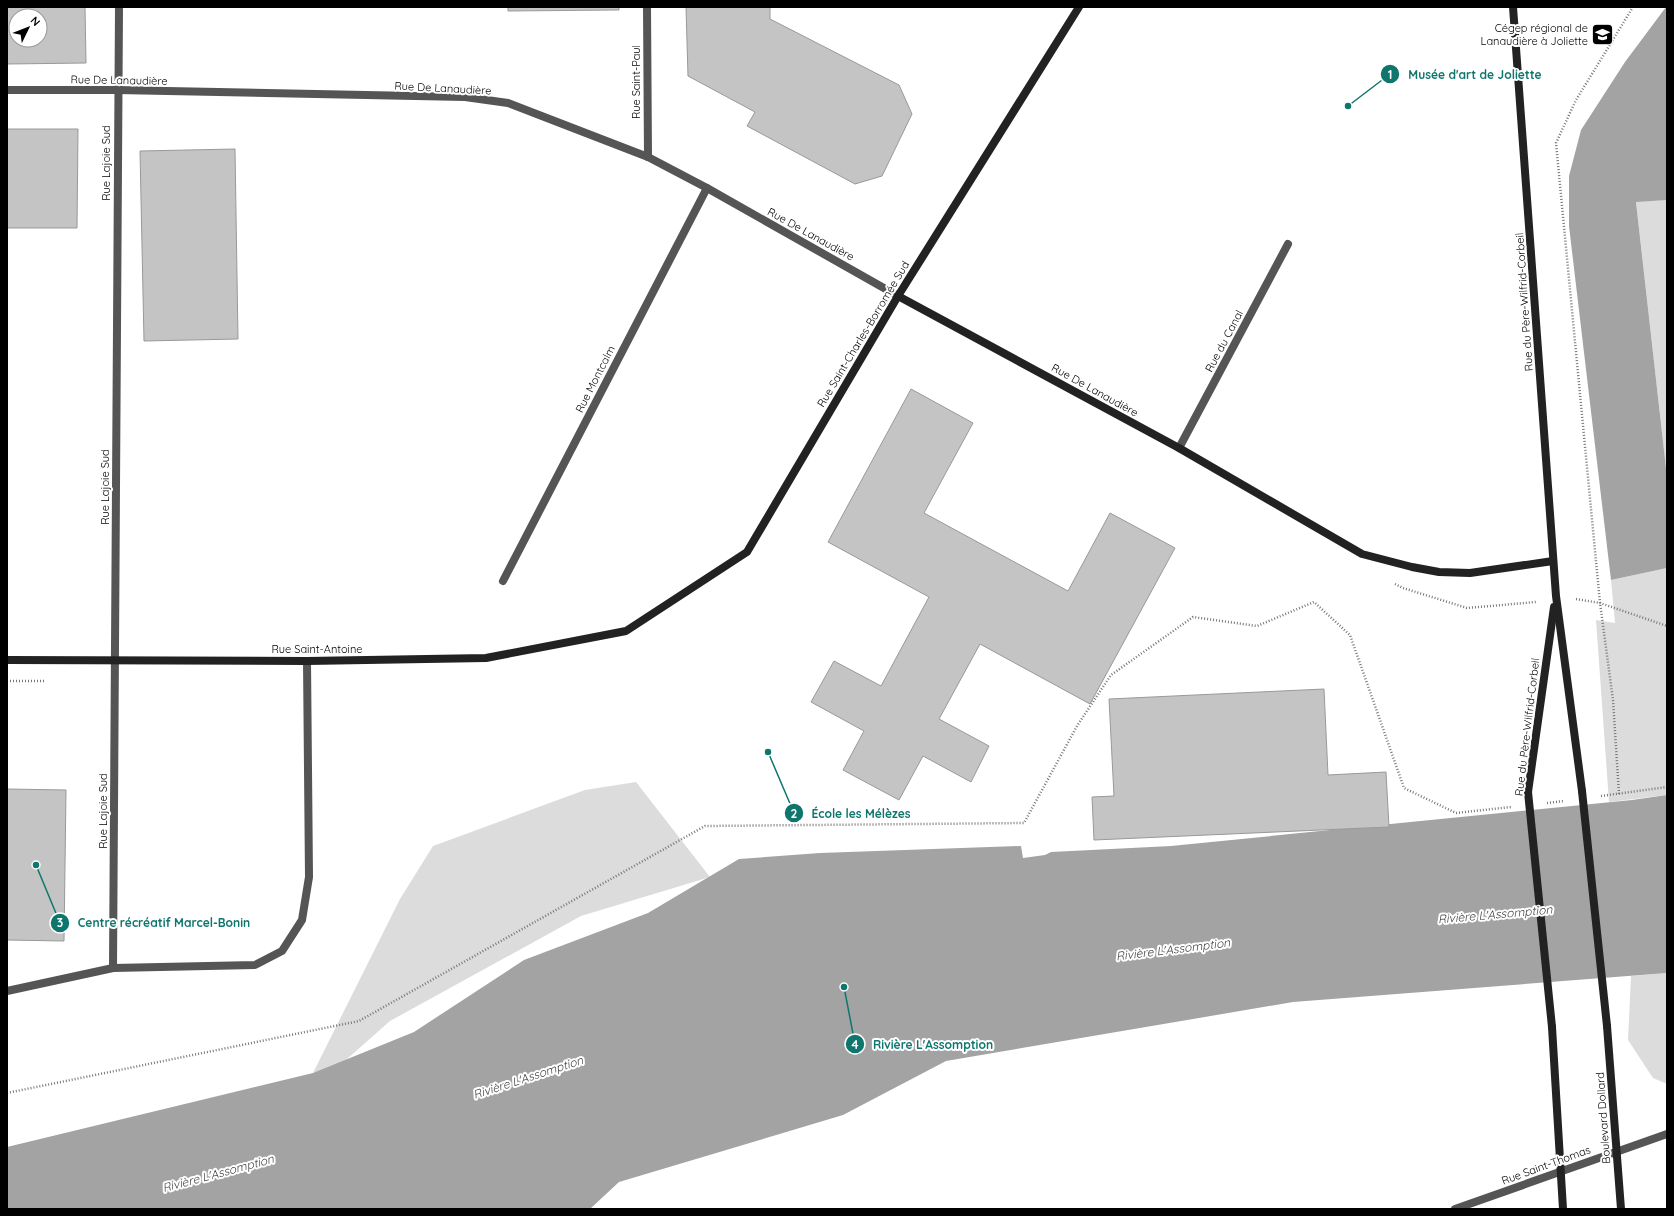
<svg xmlns="http://www.w3.org/2000/svg" width="1674" height="1216" viewBox="0 0 1674 1216" font-family="Quicksand,sans-serif">
<style>
.green{fill:#dcdcdc}
.water{fill:#a3a3a3}
.building{fill:#c4c4c4;stroke:#999;fill-rule:evenodd}
.lines{fill:none;stroke-linecap:round;stroke-linejoin:round}
.path{stroke:#777;stroke-width:2.5;stroke-dasharray:1 2;stroke-linecap:butt}
.lane{stroke:#555;stroke-width:8}
.street{stroke:#555;stroke-width:8}
.secondary{stroke:#222;stroke-width:8}
.secondary-bridge{stroke:#222;stroke-width:8}
.labels{text-anchor:middle;dominant-baseline:central;stroke-width:4;stroke-linejoin:round;paint-order:stroke}
.poi-label{font-size:11px;fill:#000;stroke:#fff;text-anchor:end}
.street-label{font-size:11px;fill:#000;stroke:#fff}
.water-label{font-size:12px;font-style:italic;fill:#444;stroke:#fff}
.leader{fill:none;stroke:#0f766e;stroke-width:1.5}
.callout-dot{fill:#0f766e;stroke:#fff;stroke-width:1.5}
.mark-label{font-size:12px;text-anchor:middle;font-weight:bold;fill:#fff}
.callout-label{font-size:12px;text-anchor:middle;font-weight:bold;fill:#0f766e;stroke:#fff;stroke-width:4;stroke-linejoin:round;paint-order:stroke}
</style>
<rect width="100%" height="100%" fill="#fff"/>
<g class="green">
<path d="M1667,200V477L1636,201Z"/>
<path d="M1667,568V795L1609,802L1596,620L1615,623L1611,580Z"/>
<path d="M636,782L710,877L581,916L390,1021L338,1067L313,1073L400,899L433,846L585,790Z"/>
<path d="M1667,973V1084L1653,1078L1628,1040L1631,976Z"/>
</g>
<g class="water">
<path d="M1666,7L1667,200L1636,202L1667,477V568L1611,580L1569,226V176L1581,130L1625,62Z"/>
<path d="M1667,795V973L1293,1002L946,1061L843,1115L619,1182L590,1209H7V1147L313,1073L414,1032L524,960L648,913L739,859L820,853L1021,846L1023,858L1045,855L1051,852L1171,846L1632,800Z"/>
</g>
<g class="building">
<path d="M7,7H85L86,63L7,64ZM16,16H40V40H16Z"/>
<path d="M508,7H619V10L508,11Z"/>
<path d="M686,7H770V19L899,85L912,114L882,176L855,184L747,126L755,112L688,76Z"/>
<path d="M7,129H78L77,228H7Z"/>
<path d="M235,149L238,339L144,341L140,151Z"/>
<path d="M911,389L973,423L924,513L1068,591L1110,513L1175,548L1090,704L980,644L939,719L989,746L971,782L923,756L899,800L843,770L864,731L811,702L834,661L881,686L929,597L828,542Z"/>
<path d="M1324,689L1328,775L1386,772L1389,827L1094,840L1092,797L1114,796L1109,699Z"/>
<path d="M7,789L66,790L64,941L7,940Z"/>
</g>
<g class="lines">
<g class="path">
<path d="M1395,584L1403,588L1467,608L1536,602"/>
<path d="M1576,599L1600,603L1667,626"/>
<path d="M7,681H44"/>
<path d="M1619,794L1613,700L1600,603L1556,143L1576,100L1633,7"/>
<path d="M1601,796L1667,787"/>
<path d="M1547,803L1564,801"/>
<path d="M7,1093L359,1021L705,826L1024,823L1077,726L1111,675L1193,617L1257,626L1314,602L1350,635L1404,788L1456,813L1511,807"/>
</g>
<path class="lane" d="M7,991L113,968L255,965L282,951L302,920L309,877L307,661"/>
<g class="street">
<path d="M647,7L648,157"/>
<path d="M7,90H117L465,97L508,103L648,157L707,188L898,296"/>
<path d="M1179,448L1288,244"/>
<path d="M503,581L707,188"/>
<path d="M113,968L119,7"/>
<path d="M1455,1209L1667,1134"/>
</g>
<g class="secondary">
<path d="M1513,7L1556,596L1582,791"/>
<path d="M898,296L1179,448L1362,554L1412,567L1439,572L1470,573L1553,561"/>
<path d="M7,660L307,661L486,658L626,631L747,552L898,296L1079,7"/>
<path d="M1528,792L1554,607"/>
<path d="M1607,1026L1621,1209"/>
<path d="M1552,1027L1563,1209"/>
</g>
<g class="secondary-bridge">
<path d="M1582,791L1607,1026"/>
<path d="M1528,792L1552,1027"/>
</g>
</g>
<defs>
<symbol id="university-square" viewBox="-11 -11 22 22"><rect x="-9" y="-9" width="18" height="18" rx="4" fill="#000" stroke="#fff"/><path d="M0-5L7-2L0 1L-7-2ZM-4 1L0 2.5L4 1V4Q0 6-4 4Z" fill="#fff"/></symbol>
</defs>
<g fill-rule="evenodd">
<use href="#university-square" x="1590" y="22" width="25" height="25"/>
</g>
<g class="labels">
<g class="poi-label">
<text x="1588" y="28">Cégep régional de<tspan x="1588" dy="13">Lanaudière à Joliette</tspan></text>
</g>
<g class="street-label">
<text transform="translate(119 80) rotate(1)">Rue De Lanaudière</text>
<text transform="translate(636 82) rotate(-90)">Rue Saint-Paul</text>
<text transform="translate(443 88) rotate(3)">Rue De Lanaudière</text>
<text transform="translate(106 163) rotate(-90)">Rue Lajoie Sud</text>
<text transform="translate(811 234) rotate(29)">Rue De Lanaudière</text>
<text transform="translate(1524 302) rotate(-94)">Rue du Père-Wilfrid-Corbeil</text>
<text transform="translate(863 334) rotate(-59)">Rue Saint-Charles-Borromée Sud</text>
<text transform="translate(1224 341) rotate(-62)">Rue du Canal</text>
<text transform="translate(595 379) rotate(-63)">Rue Montcalm</text>
<text transform="translate(1095 390) rotate(29)">Rue De Lanaudière</text>
<text transform="translate(105 487) rotate(-90)">Rue Lajoie Sud</text>
<text x="317" y="649">Rue Saint-Antoine</text>
<text transform="translate(1527 727) rotate(-83)">Rue du Père-Wilfrid-Corbeil</text>
<text transform="translate(103 811) rotate(-90)">Rue Lajoie Sud</text>
<text transform="translate(1603 1118) rotate(-94)">Boulevard Dollard</text>
<text transform="translate(1546 1165) rotate(-20)">Rue Saint-Thomas</text>
</g>
<g class="water-label">
<text transform="translate(1495 914) rotate(-5)">Rivière L'Assomption</text>
<text transform="translate(1173 949) rotate(-7)">Rivière L'Assomption</text>
<text transform="translate(528 1077) rotate(-18)">Rivière L'Assomption</text>
<text transform="translate(218 1173) rotate(-15)">Rivière L'Assomption</text>
</g>
</g>
<path class="leader" d="M1348 106L1390 74M768 752L794 813M36 865L60 923M844 987L855 1044"/>
<g class="callout-dot">
<circle cx="1348" cy="106" r="4"/>
<circle cx="768" cy="752" r="4"/>
<circle cx="36" cy="865" r="4"/>
<circle cx="844" cy="987" r="4"/>
<circle cx="1390" cy="74" r="10"/>
<circle cx="794" cy="813" r="10"/>
<circle cx="60" cy="923" r="10"/>
<circle cx="855" cy="1044" r="10"/>
</g>
<g class="mark-label">
<text x="1390" y="79">1</text>
<text x="794" y="818">2</text>
<text x="60" y="927">3</text>
<text x="855" y="1049">4</text>
</g>
<g class="callout-label">
<text x="1475" y="79">Musée d'art de Joliette</text>
<text x="861" y="818">École les Mélèzes</text>
<text x="164" y="927">Centre récréatif Marcel-Bonin</text>
<text x="933" y="1049">Rivière L'Assomption</text>
</g>
<rect width="1674" height="1216" fill="none" stroke="#000000" stroke-width="16"/>
<g transform="translate(28 28) rotate(47)"><circle r="19" fill="#ffffff" stroke="#999999"/>
<path d="M0-3L7 15L0 10L-7 15Z" fill="#000000"/>
<text y="-6" font-size="11" font-weight="bold" text-anchor="middle" fill="#000000">N</text>
</g>
</svg>
